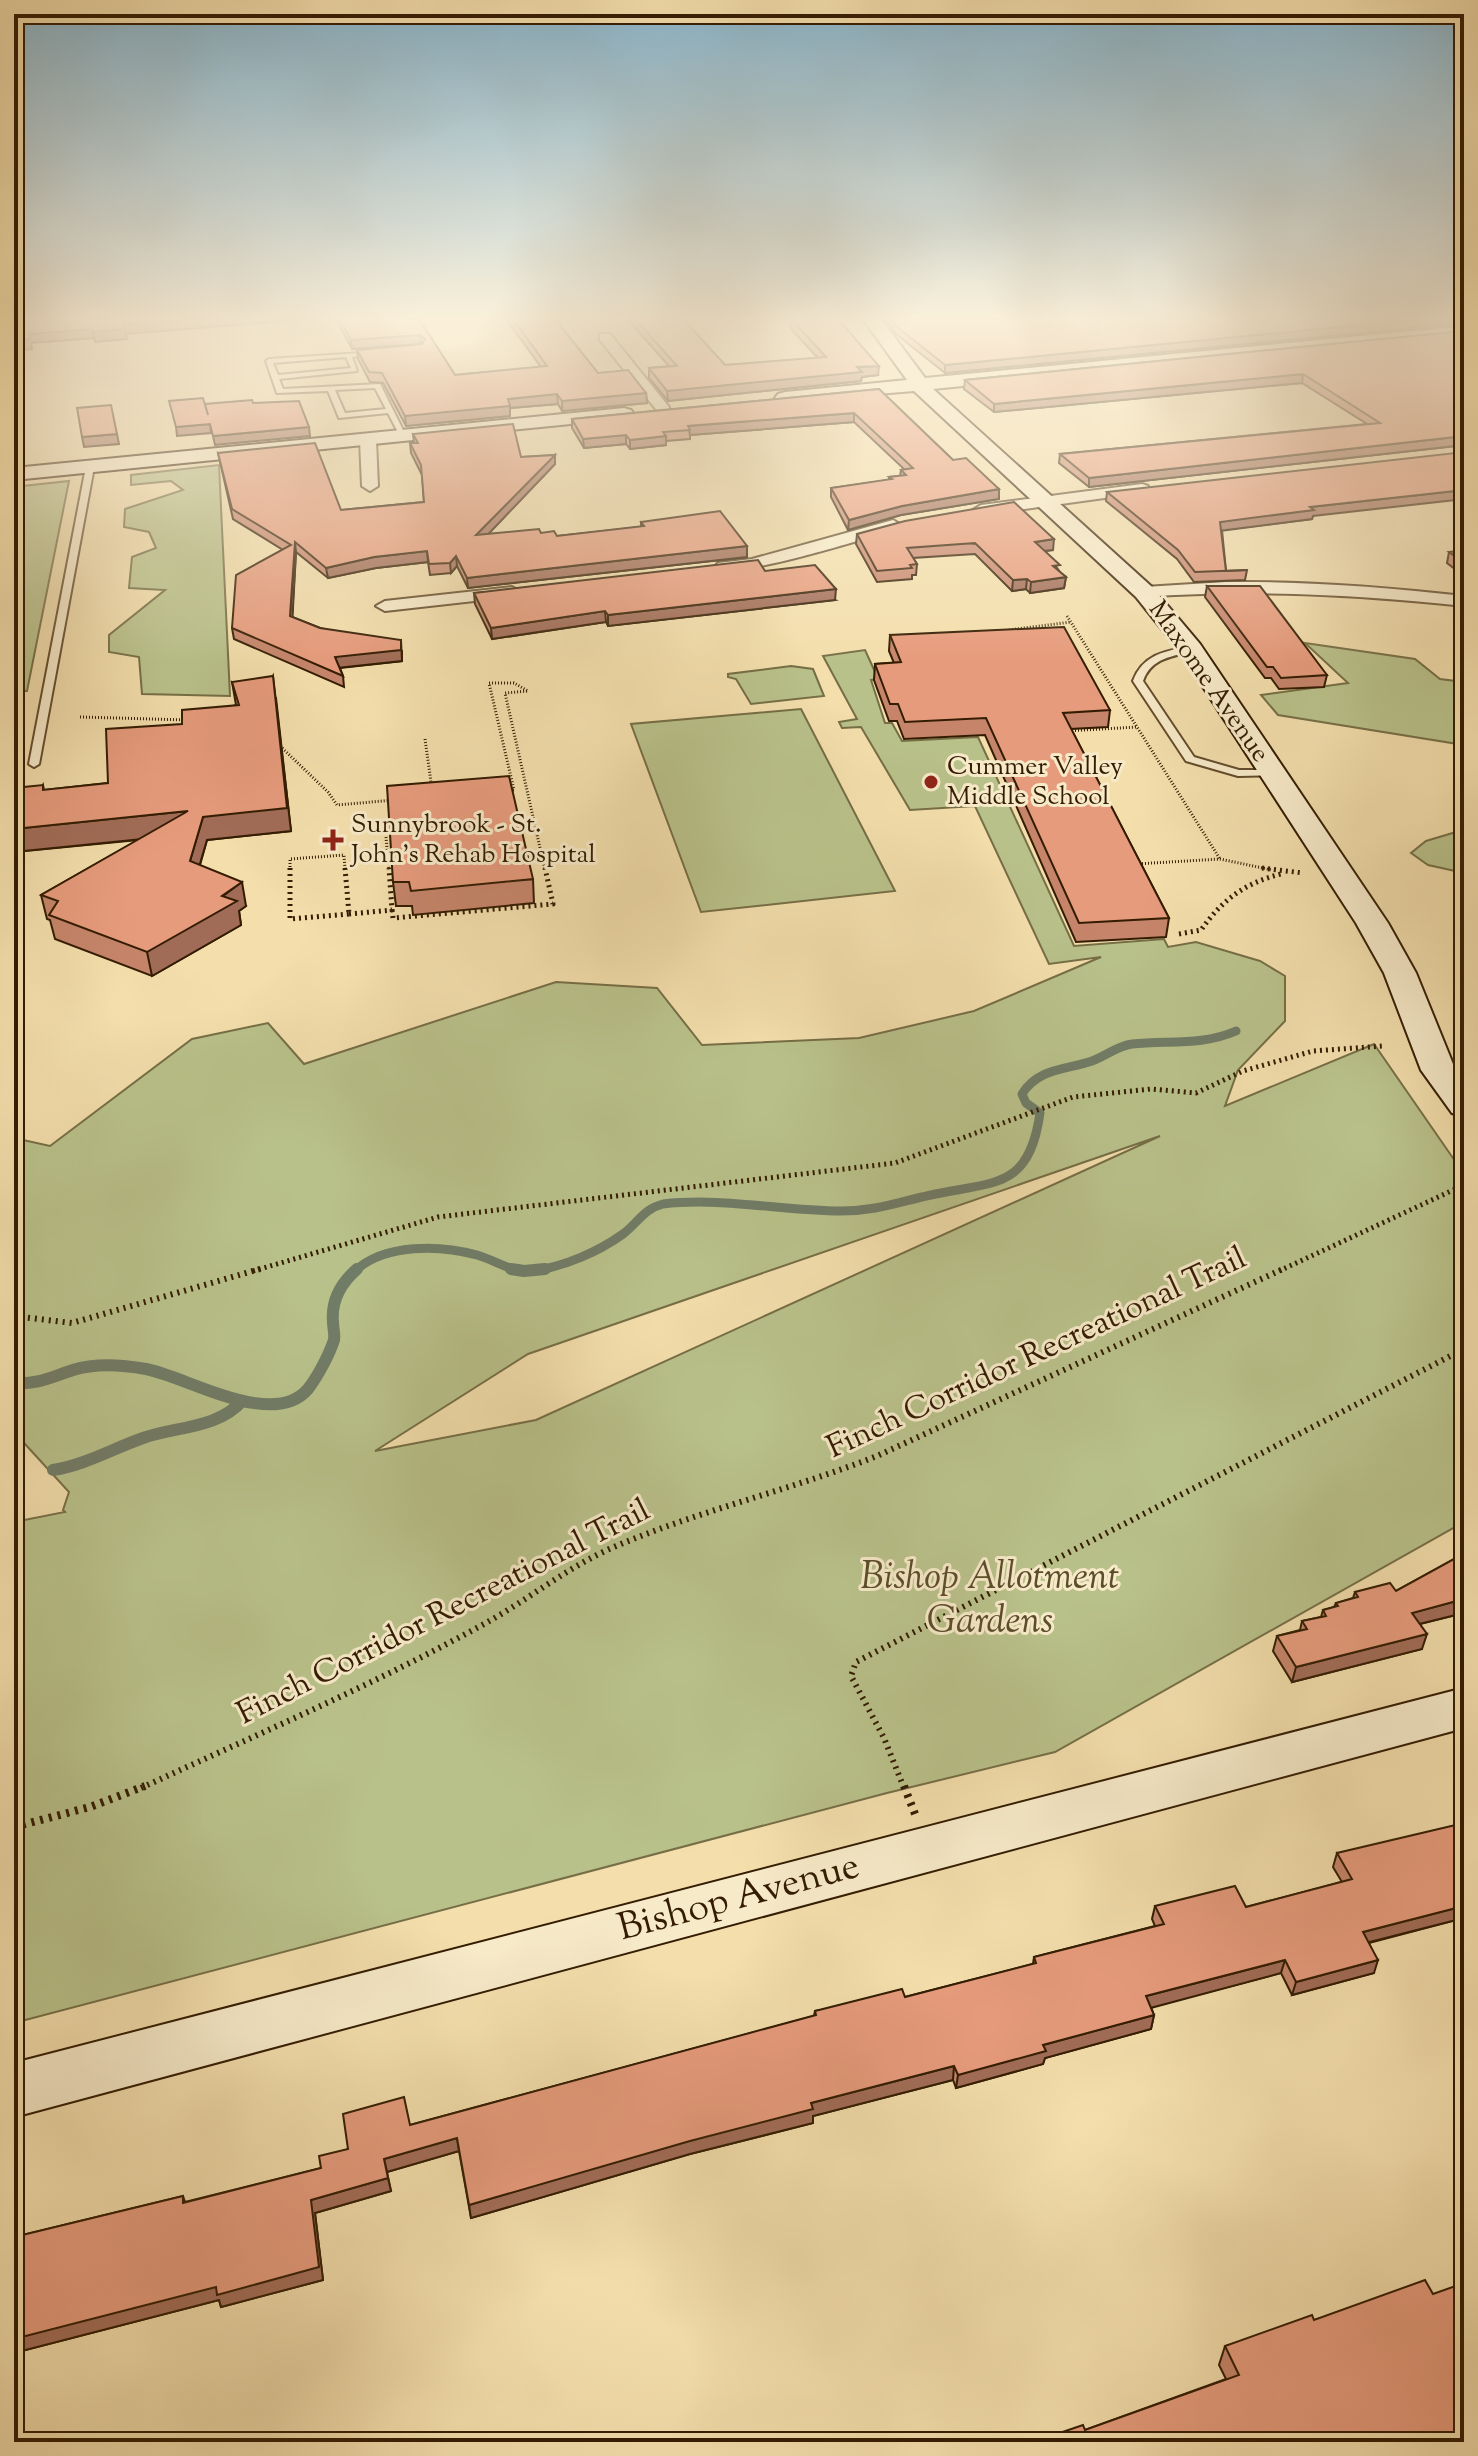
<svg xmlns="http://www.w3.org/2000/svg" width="1478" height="2456" viewBox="0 0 1478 2456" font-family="'Sorts Mill Goudy',serif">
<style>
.green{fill:#b9c18a;stroke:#766e46;stroke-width:2;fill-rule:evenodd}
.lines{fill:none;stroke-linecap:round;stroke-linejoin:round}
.stream-far1{stroke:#717c67;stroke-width:9}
.stream{stroke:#717c67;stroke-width:12}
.lane-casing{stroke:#634c2c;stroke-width:4}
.street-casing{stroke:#634c2c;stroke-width:4}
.secondary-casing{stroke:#331c02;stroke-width:4}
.path-far3{stroke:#331c02;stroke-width:3;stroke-dasharray:1 2;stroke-linecap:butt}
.path-far2{stroke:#331c02;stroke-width:5;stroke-dasharray:2 4;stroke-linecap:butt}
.path-far1{stroke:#331c02;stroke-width:6;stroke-dasharray:2 5;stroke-linecap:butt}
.path{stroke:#331c02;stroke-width:8;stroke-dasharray:3 6;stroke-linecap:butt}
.lane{fill:#f7eac9;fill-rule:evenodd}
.street{fill:#f7eac9;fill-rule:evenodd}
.secondary{fill:#f7eac9;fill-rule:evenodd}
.wall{fill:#c6856b;stroke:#331c02;stroke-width:2}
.shaded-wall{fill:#a16c57;stroke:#331c02;stroke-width:2}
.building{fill:#e69b7c;stroke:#331c02;stroke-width:2}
.poi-dot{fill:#8f2418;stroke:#f7eac9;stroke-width:3}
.labels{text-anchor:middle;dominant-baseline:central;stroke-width:6;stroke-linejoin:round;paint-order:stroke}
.far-street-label{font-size:26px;fill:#331c02;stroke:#f7eac9}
.far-poi-label{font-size:26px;fill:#331c02;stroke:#f7eac9;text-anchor:start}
.street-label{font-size:32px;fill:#331c02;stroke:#f7eac9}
.near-park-label{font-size:38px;font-style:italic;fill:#5b4e2b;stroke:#f7eac9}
.near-street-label{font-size:38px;fill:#331c02;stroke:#f7eac9}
</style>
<rect width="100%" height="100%" fill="#f3deac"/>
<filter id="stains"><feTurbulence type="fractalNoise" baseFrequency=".0025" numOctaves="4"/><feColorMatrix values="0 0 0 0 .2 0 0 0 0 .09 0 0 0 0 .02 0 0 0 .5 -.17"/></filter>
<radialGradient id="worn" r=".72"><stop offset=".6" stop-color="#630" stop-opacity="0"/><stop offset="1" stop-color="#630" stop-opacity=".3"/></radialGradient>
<g class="green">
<path d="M219,465L230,696L142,694L139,657L109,652V635L165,590L129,588L132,557L156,548L149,532L124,527L125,509L183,490L171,481L131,485V475Z"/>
<path d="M69,481L27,691H14V487Z"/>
<path d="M1305,643L1415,659L1440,679L1464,682V745L1278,715L1261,695L1348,683Z"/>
<path d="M865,650L876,674L896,678L871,680L885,723H892L902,741L978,737L1074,946L1164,939L1168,947L1196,942L1260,961L1285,976V1021L1238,1070L1225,1106L1374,1044L1464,1174V1522L1055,1752L887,1793L14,2023V1522L65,1512L63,1510L69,1492L14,1432V1138L50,1146L192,1039L268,1023L304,1064L556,982L657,988L702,1045L859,1038L974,1011L1101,957L1049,964L975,806L910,810L861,727L842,728L839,722L857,719L823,656ZM1160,1136L536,1420L375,1451L528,1354Z"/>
<path d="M791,666L813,669L824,696L751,704L736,679L728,677V674Z"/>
<path d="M801,709L895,891L701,912L631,724Z"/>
<path d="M1456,832H1464V873L1428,865L1411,853L1426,841Z"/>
</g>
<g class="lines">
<g class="stream-far1">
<path d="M355,1271C385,1243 440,1245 477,1255C491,1259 504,1267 519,1271"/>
<path d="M534,1271C565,1266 598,1252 623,1234C638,1223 643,1209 663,1204C722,1197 782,1211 841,1211C877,1211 898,1202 931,1195C995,1181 1029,1190 1040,1113L1026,1103L1022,1094C1038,1068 1066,1070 1092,1061C1106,1056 1117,1046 1132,1044C1168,1040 1202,1046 1236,1031"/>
</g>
<g class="stream">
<path d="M511,1269L524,1271L545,1269"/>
<path d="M14,1383C37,1385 51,1377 73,1370C95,1363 124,1365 146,1369C188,1377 273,1430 308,1389C318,1376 329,1355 334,1340C335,1334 333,1328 333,1322C331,1300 341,1283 357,1269"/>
<path d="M53,1470C85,1465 112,1449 143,1438C174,1427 219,1428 242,1401"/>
</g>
<defs>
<g id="lane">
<path d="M377,352L375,355L352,357L357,371L279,379L283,389L380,384L407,438H401L388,413L339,418L328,391L277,393L266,361L269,359ZM346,357L351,368L278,375L273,363ZM375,388L386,409L345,413L335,390Z"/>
<path d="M90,465L94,467L39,764L34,767L29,764L86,467Z"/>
<path d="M1191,646L1194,647V651C1173,656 1151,658 1143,681L1194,757L1239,770H1273L1277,771V775L1238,776L1186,761L1133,681C1143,654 1166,651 1191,646Z"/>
</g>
<g id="street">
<path d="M600,334H610L669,407V413H659L600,340Z"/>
<path d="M368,435L376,440L378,486L370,491L362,486L360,440Z"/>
<path d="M1142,484L1148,486V492L981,515L973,510L981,505Z"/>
<path d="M893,520L901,525L899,529C871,536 732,582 715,567L718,563L752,559Z"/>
<path d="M1226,582C1306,581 1384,587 1464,596V606C1357,595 1252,589 1144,597L1135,592L1144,587Z"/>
<path d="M512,587L521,592L518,596L385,611L376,606L385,601Z"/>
</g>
<g id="secondary">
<path d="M863,319H881L925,378L1464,326V336L933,389L1152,587L1200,644L1388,923L1416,973L1455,1069L1464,1081V1117L1452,1113L1421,1070L1384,973L1356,923L1181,653L1136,597L914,391L778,402L775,398L778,394L785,392L907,380Z"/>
<path d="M624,408L631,410L634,414L631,418L14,480V468Z"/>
<path d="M1464,1688V1728L14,2117V2063Z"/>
</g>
</defs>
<use href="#lane" class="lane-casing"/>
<use href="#street" class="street-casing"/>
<use href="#secondary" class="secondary-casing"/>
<g class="path-far3">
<path d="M1067,616L1137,727"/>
<path d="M1009,630L1071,622"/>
<path d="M80,717L187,720"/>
<path d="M1066,731L1137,727L1220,859"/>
<path d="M425,739L432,789"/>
<path d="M278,744L328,792L337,805L394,800"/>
<path d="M507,791L514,790L489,683H514L528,691L505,693L545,870"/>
<path d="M386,837L389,870"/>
<path d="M1136,864L1220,859L1272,870"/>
<path d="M290,870V859L344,855L345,870"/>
</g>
<g class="path-far2">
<path d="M290,868V919L349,914"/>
<path d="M345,868L349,914"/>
<path d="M1262,868L1303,873"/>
<path d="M392,910L393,918L553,904L545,868"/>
<path d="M349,914L392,910L389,868"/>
<path d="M1179,934L1201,930C1223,899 1245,883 1281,874"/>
<path d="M1458,1016H1464"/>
<path d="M253,1271L438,1217L895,1163L1073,1097L1151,1089L1196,1093L1243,1071L1313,1051L1383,1046"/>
<path d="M1279,1271L1464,1185"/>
</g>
<g class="path-far1">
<path d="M14,1316L72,1323L260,1269"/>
<path d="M141,1788C256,1735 373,1685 484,1624C528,1600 569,1566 614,1547C700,1510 791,1490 877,1456L1283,1269"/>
<path d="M904,1788L884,1738L851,1676L856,1662L1464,1349"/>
</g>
<g class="path">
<path d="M904,1786L915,1814"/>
<path d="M14,1827L90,1807L145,1786"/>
</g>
<use href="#lane" class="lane"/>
<use href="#street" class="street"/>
<use href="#secondary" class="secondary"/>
</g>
<g class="wall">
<path d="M336,319H419L455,375L541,367L506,319H555L598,373L646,393L647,403L562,411L558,404L510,408V416L406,426L383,383L370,382L358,359L357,350L402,345L352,349Z"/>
<path d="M627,319H683L725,365L818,358L791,329V321L789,319H838L878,375L862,377L861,381L668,401L649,378V368L669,366Z"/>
<path d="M885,319H1464V323L945,373L896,334Z"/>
<path d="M1464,331V445L1089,487L1059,463L1060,454L1367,424L1302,383L994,412L964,389L965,380Z"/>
<path d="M879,389L953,460L999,489V499L901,515L848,530L831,497V488L889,480V477L900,476L901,470L904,469L854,422L690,435V439L666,441V445L630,449L626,444L584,448L572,428V419Z"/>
<path d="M413,434L521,457L555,455V464L488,534L541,533L557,536L641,527V522L747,546V557L468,588L457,566L451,573L430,575L428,562L376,568L328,578L296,552L292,617L320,628L402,651V661L340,668L343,676L344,687L234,639L232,628L283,550L233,519L218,453L341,510L424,502L422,475L411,453L410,443H414Z"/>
<path d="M1107,492L1313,516L1312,519L1222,530L1226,571L1247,570L1245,580L1194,582L1177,559L1106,501Z"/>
<path d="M857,534L1053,550L1045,551L1060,572L1066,577L1064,588L1030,593L1026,589L1012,591L975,554L913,558L917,564L916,575H912V579L877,582L856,544Z"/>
<path d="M1464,551V576L1447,563L1449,552Z"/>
<path d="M765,571L835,600L608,626L606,622L492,639L475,604L474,593Z"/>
<path d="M1207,586L1327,675L1324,687L1279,689L1271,678H1265L1205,597Z"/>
<path d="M890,635L1110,710L1108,727L1071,729L1169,918L1166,937L1076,942L985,735L904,739L897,721H889L874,680L875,664L894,663L889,651Z"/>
<path d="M232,682L276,698L291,831L207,840L200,865L246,906L239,911L241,925L152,976L55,939L50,920L47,919L41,895L138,840L14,852L43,785L44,790L108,783L182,724L236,705Z"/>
<path d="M533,879L534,903L413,915L412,906H396L393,882Z"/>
<path d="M1464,1554V1613L1420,1624L1422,1649L1292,1682L1273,1651L1277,1636L1300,1630L1302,1621L1321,1617L1323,1610L1334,1607L1336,1603L1353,1598L1355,1592L1396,1591Z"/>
<path d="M1337,1853L1464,1918L1369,1943L1374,1973L1292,1995L1281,1973L1151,2007L1154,2015L1151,2029L1045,2058L1043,2064L956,2088L953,2080L813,2116V2123L690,2154L471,2218L459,2151L387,2172L391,2191L315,2213L323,2280L221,2307L219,2300L14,2353V2237L183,2196L185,2202L321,2168L348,2149L410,2125L814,2016L815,2011L905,1997L1033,1964L1034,1957L1155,1926L1152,1919L1155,1906L1246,1907L1342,1882L1333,1867Z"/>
<path d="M1433,2294L1464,2442L1085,2430L1226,2379L1219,2365L1225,2346L1314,2320Z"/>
</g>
<g class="shaded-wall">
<path d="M189,319H308L126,334L127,339L95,342L93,332L124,324Z"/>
<path d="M1422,319H1464V323L945,373V365Z"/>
<path d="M92,329L94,338L31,343L32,349L18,350L20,373L14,374L16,340L29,334Z"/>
<path d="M420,335L421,344L352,349L351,340Z"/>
<path d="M879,366L878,375L862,377L861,381L668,401L667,391L857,367Z"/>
<path d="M1303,374L1302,383L994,412V404Z"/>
<path d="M646,393L647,403L562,411V401Z"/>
<path d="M557,394L558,404L510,408V416L406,426L405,416L508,399Z"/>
<path d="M854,413V422L690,435L688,426Z"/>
<path d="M210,424L211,433L177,436L176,427Z"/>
<path d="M309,427L310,436L215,445L213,436Z"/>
<path d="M117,434L119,444L84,447L82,437Z"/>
<path d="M626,435V444L584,448L583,439Z"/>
<path d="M666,436V445L630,449V440Z"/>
<path d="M1464,436V445L1089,487V478Z"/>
<path d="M555,455V464L477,546L476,535Z"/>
<path d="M999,489V499L901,515L848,530L849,520L902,506Z"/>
<path d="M1464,490V499L1313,516L1312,519L1219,531L1220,522L1310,507Z"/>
<path d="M1054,539L1053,550L1034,552L1035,542Z"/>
<path d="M295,542L296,552L292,627L290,616Z"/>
<path d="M747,546V557L468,588L467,578Z"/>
<path d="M427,551L428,562L376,568L328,578L326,568L374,557Z"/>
<path d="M456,556L457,566L451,573L450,563Z"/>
<path d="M1066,577L1064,588L1030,593L1031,582Z"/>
<path d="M1027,579L1026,589L1012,591L1013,580Z"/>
<path d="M836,589L835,600L608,626V615Z"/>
<path d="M605,611L606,622L492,639L491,628Z"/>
<path d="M401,640L402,661L337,668L335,657Z"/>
<path d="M273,676L291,831L207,840L194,884L190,861L203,817Z"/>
<path d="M188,811L192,834L14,852V829Z"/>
<path d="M242,882L246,906L239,911L241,925L152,976L147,952Z"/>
<path d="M1464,1599V1613L1407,1627L1412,1613Z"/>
<path d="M1427,1634L1422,1649L1292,1682L1296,1667Z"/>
<path d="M1464,1906V1918L1358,1945L1363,1932Z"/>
<path d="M1285,1960L1281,1973L1143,2010L1146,1996Z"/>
<path d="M1378,1960L1374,1973L1292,1995L1296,1982Z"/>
<path d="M1154,2015L1151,2029L1045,2058L1043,2064L956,2088L958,2075L1043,2045Z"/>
<path d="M954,2066L953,2080L813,2116V2123L690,2154L471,2218L469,2205L811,2103Z"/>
<path d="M457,2138L459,2151L387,2172L384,2159Z"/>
<path d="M388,2178L391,2191L315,2213L323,2280L221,2307L219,2300L14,2353V2339L311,2200Z"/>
</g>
<g class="building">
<path d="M14,319H189L124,324L125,329L93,332L92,329L29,334L30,339L16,340L18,363L14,364Z"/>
<path d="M340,319H419L455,375L547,366L513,319H555L598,373L628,370L646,393L562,401L557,394L508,399L510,406L405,416L382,373L369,372L357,350L422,344L425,339L420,335L351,340Z"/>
<path d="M635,319H683L725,365L826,357L791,319H838L879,366L857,367L862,372L667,391L649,368L677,366Z"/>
<path d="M891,319H1422L945,365L896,326Z"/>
<path d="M1464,331V436L1089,478L1060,454L1380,423L1303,374L994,404L965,380Z"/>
<path d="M879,389L953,460L966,458L999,489L902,506L849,520L831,488L892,479L889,477L906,475L901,470L913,468L854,413L688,426L690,430L663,432L666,436L630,440L626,435L583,439L572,419Z"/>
<path d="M203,398L208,415L205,404L252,400L253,403L299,401L309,427L213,436L210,424L176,427L169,401Z"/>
<path d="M111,405L117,434L82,437L77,408Z"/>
<path d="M513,424L521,457L555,455L476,535L539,529L541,533L554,531L557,536L644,526L641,522L720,511L747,546L467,578L456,556L450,563L429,564L427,551L374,557L326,568L295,542L290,616L320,628L401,640V650L335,657L343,676L232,628L236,575L291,545L232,509L218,453L315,443L341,510L424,502L421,465L410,443H418L413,434Z"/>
<path d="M1464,452V490L1310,507L1314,510L1220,522L1226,571L1247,570L1195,572L1178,550L1107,492Z"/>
<path d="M1014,502L1054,539L1035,542L1060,565L1053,566L1066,577L1031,582L1027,579L1013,580L975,543L907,548L917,564L910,565L912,568L877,571L857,534L905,521Z"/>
<path d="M1464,551V563L1449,552Z"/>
<path d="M758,560L765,571L815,565L836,589L608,615L605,611L491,628L474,593Z"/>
<path d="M1207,586H1260L1327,675L1281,678L1273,667H1267Z"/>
<path d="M1064,627L1110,710L1063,713L1169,918L1079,923L986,718L905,722L898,704H890L875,664L901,662L890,635Z"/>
<path d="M273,676L287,808L203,817L190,861L242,882L222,896L237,901L147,952L49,915L58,901L41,895L188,811L14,829V788L43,785V790L108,783L106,729L182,724V710L239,705L232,682Z"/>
<path d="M509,776L533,879L411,891L409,882H393L387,786Z"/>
<path d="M1463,1554L1464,1599L1412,1613L1427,1634L1296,1667L1277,1636L1307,1629L1302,1621L1326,1616L1323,1610L1338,1606L1336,1603L1358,1597L1355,1592L1390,1583L1396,1591Z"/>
<path d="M1464,1823V1906L1363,1932L1378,1960L1296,1982L1285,1960L1146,1996L1154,2015L1043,2045L1046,2051L958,2075L954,2066L811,2103L813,2109L690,2141L469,2205L457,2138L384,2159L388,2178L311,2200L319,2267L217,2295L216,2287L14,2339V2237L183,2196V2203L321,2168L319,2156L348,2149L343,2114L404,2097L410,2125L816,2015L815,2011L902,1989L905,1997L1036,1963L1034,1957L1164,1924L1155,1906L1235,1886L1246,1907L1352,1879L1337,1853Z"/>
<path d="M1425,2280L1433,2294L1464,2283V2442H1033L1083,2425L1085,2430L1239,2375L1225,2346L1312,2315L1314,2320Z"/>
</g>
<linearGradient id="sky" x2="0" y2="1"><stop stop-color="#89b7cf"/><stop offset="0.48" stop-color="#faf0da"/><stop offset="1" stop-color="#faf0da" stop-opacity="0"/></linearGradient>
<rect width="1478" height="663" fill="url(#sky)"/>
<g class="poi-dot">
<circle cx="931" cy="782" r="8"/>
<path d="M329 828h8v8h8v8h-8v8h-8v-8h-8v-8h8z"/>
</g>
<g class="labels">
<g class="far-street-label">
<text transform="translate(1208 682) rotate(55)">Maxome Avenue</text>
</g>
<g class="far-poi-label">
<text x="947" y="767">Cummer Valley<tspan x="947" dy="30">Middle School</tspan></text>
<text x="351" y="825">Sunnybrook - St.<tspan x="351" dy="30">John's Rehab Hospital</tspan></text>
</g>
<g class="street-label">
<text transform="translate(1037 1354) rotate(-25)">Finch Corridor Recreational Trail</text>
<text transform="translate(444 1613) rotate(-27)">Finch Corridor Recreational Trail</text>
</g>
<g class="near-park-label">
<text x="990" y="1579">Bishop Allotment<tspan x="990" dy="44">Gardens</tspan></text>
</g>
<g class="near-street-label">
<text transform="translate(739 1899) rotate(-15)">Bishop Avenue</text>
</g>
</g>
<rect width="1478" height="2456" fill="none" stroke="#f3deac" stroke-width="48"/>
<rect x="16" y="16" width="1446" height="2424" fill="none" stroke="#331c02" stroke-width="4"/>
<rect x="24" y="24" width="1430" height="2408" fill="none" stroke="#331c02" stroke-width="2"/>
<rect width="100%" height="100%" filter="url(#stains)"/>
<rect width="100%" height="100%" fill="url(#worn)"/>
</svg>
